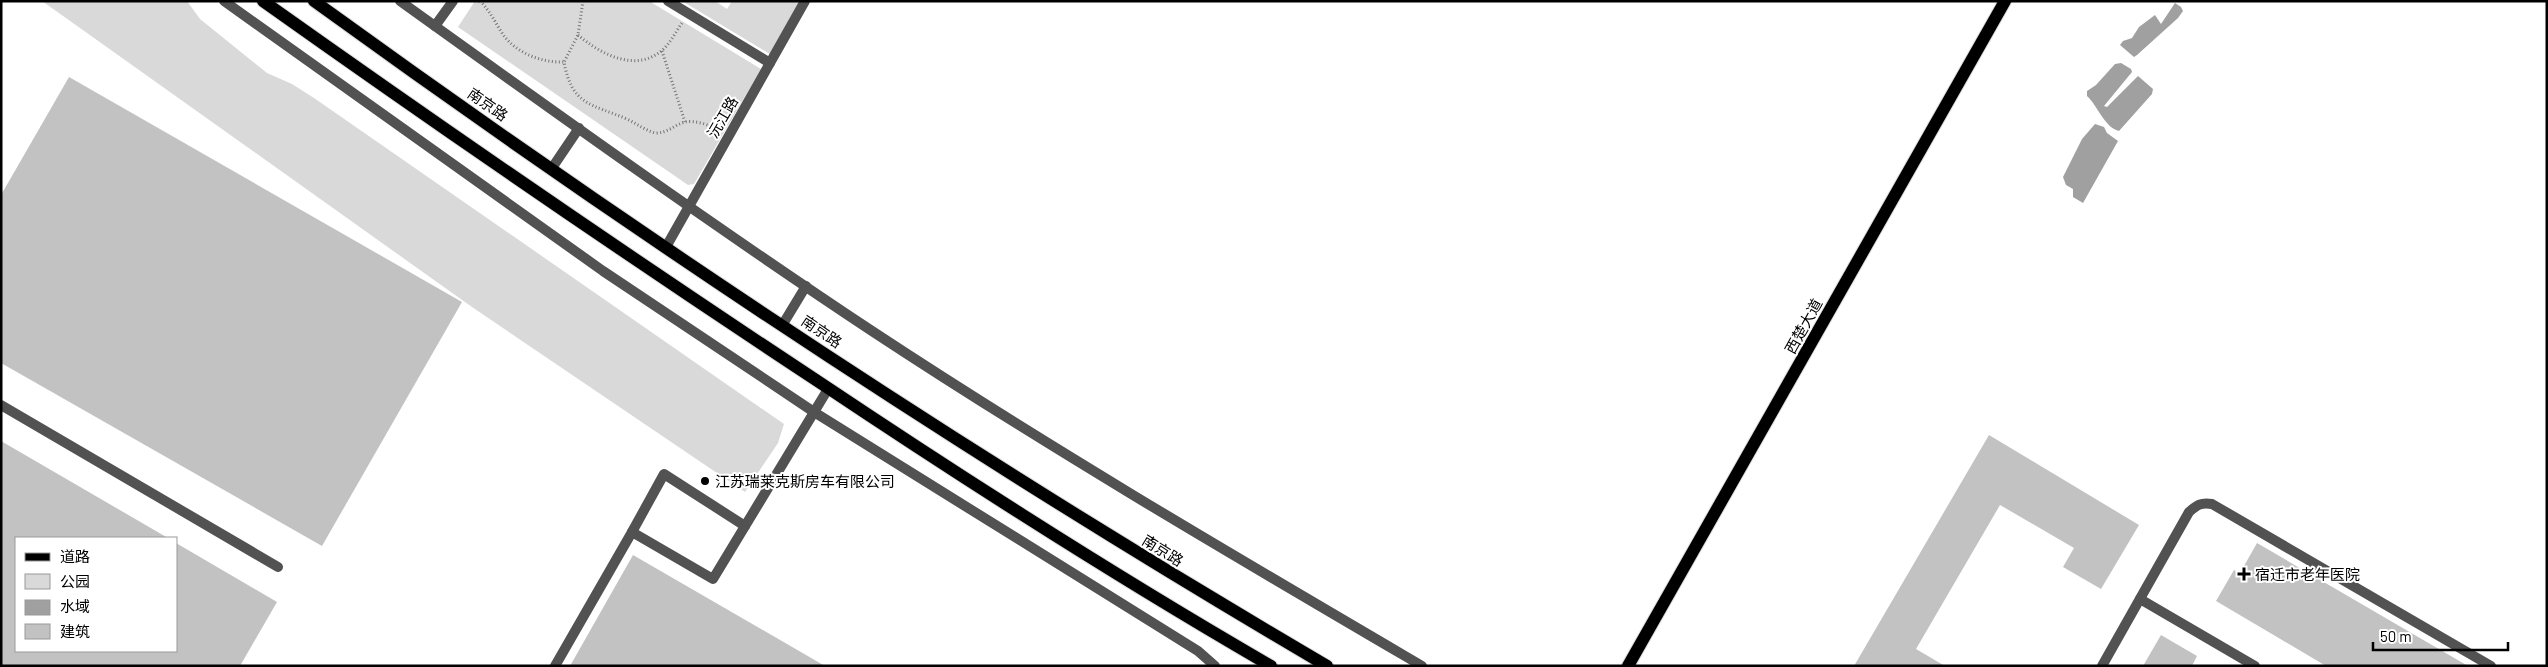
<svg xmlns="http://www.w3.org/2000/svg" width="2548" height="667" viewBox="0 0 2548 667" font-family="Barlow,'Noto Sans SC',sans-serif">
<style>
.green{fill:#d9d9d9}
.water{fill:#a0a0a0}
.building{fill:#c2c2c2}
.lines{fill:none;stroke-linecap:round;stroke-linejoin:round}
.primary-casing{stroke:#dbdbdb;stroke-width:14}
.path{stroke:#747474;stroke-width:3;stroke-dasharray:1 2.5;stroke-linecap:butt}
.lane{stroke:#525252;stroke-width:10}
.street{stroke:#525252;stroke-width:10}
.primary{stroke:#000;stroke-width:12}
.poi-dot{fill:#000;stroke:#fff;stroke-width:2}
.labels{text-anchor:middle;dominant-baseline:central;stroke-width:4;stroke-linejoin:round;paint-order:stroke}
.street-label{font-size:15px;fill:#000;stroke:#fff}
.poi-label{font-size:15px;fill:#000;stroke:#fff;text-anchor:start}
</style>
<rect width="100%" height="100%" fill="#fff"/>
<g class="green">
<path d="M42,1H187L200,19L267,73L292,84L314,98L784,424L778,443L745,492L472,307Z"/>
<path d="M475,1H649L761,69L694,184L688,185L458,27Z"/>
<path d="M682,1H715L727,9L732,1H800L770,54Z"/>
</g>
<g class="water">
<path d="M2175,3L2181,7L2183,11L2178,18L2137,55L2134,57L2120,45L2123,41L2132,38L2139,27L2155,15L2161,24Z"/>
<path d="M2121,63L2131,69L2132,72L2104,106L2107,107L2138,76L2153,89L2152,94L2119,131C2104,127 2098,106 2087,96V91L2096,85L2115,64Z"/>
<path d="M2095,124L2104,127L2107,133L2118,141L2083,203L2073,197V189L2066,185L2063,177L2082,139Z"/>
</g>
<g class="building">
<path d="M69,77L462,302L322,546L1,363V195Z"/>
<path d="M1989,435L2139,525L2101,589L2063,567L2074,548L2000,505L1916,649L1945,666H1854Z"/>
<path d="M1,441L168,538H16V651H176V543L277,602L240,666H1Z"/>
<path d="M2257,543L2468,666H2326L2216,601L2234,570L2240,573Z"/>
<path d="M633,555L825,666H570Z"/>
<path d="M2161,635L2197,656L2192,666H2143Z"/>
</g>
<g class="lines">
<defs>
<g id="primary">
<path d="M263,1C446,131 631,258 819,382C967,481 1117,577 1271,666"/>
<path d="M314,1C641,238 979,462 1327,666"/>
<path d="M1628,666L2005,1"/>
</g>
</defs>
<use href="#primary" class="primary-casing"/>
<g class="path">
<path d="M480,1C490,11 495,22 502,33C515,53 542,63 564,62"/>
<path d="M583,1L578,35L564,62C572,106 592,104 627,119C637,124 645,130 655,133C668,133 674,125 685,122C695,120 709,125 717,129"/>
<path d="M578,35C598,52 631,71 657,54C668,48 675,33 682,23"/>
<path d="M662,51L685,122"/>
</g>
<g class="lane">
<path d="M224,1L603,271L814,412L1198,651L1215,666"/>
<path d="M400,1C556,113 712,225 872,331C1051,449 1236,557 1422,666"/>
<path d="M668,1L770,63"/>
<path d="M435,26L453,1"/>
<path d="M552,168L579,128"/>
<path d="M783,324L806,286"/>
<path d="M1,405L278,567"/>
<path d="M632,532L664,474L745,526"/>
<path d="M2140,599L2255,666"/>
<path d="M555,666L632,532L713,579L828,389"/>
<path d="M2102,666L2189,512C2197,505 2201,502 2212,504L2491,666"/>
</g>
<path class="street" d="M666,247L805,1"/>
<use href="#primary" class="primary"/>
</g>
<g class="poi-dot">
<circle cx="705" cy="481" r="5"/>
<path d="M2241.5 566.5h5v5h5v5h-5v5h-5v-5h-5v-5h5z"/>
</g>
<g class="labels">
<g class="street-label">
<text transform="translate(488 104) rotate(35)">南京路</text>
<text transform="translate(722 117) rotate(-60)">沅江路</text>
<text transform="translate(1803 326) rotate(-61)">西楚大道</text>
<text transform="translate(822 331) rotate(34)">南京路</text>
<text transform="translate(1163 550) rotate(32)">南京路</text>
</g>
<g class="poi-label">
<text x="715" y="481">江苏瑞莱克斯房车有限公司</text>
<text x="2255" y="574">宿迁市老年医院</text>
</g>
</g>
<rect width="2548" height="667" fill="none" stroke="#000000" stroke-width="5"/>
<rect x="15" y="537" width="162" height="115" fill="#ffffff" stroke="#999999"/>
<rect x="25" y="553" width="25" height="8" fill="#000000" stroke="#999999"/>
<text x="60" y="562" font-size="15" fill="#000000">道路</text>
<rect x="25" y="574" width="25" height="15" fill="#d9d9d9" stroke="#999999"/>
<text x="60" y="587" font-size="15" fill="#000000">公园</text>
<rect x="25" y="600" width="25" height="15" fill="#a0a0a0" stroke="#999999"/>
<text x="60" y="612" font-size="15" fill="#000000">水域</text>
<rect x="25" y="624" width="25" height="15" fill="#c2c2c2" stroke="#999999"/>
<text x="60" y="637" font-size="15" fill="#000000">建筑</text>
<path d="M2373 642v8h135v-8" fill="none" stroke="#000000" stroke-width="2.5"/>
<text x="2380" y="642" font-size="15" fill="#000000" stroke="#ffffff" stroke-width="4" paint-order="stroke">50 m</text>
</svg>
